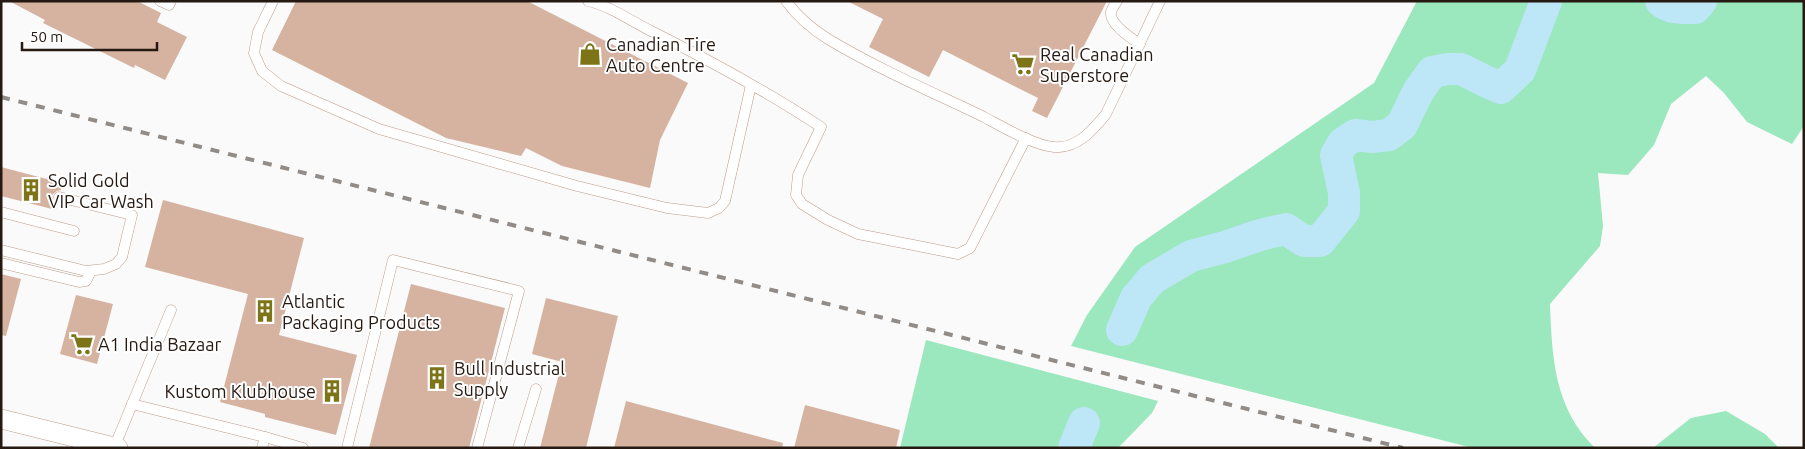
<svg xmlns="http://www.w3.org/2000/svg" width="1805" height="449" viewBox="0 0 1805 449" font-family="Ubuntu,sans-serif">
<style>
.green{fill:#9be7be}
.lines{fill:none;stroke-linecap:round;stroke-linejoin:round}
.river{stroke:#bde6f6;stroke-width:32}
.building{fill:#d6b3a1}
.lane-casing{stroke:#bd9b8a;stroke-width:11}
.street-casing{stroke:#bd9b8a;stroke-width:20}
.lane{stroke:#fff;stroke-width:10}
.street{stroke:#fff;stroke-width:19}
.rail{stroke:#928c88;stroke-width:4;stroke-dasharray:9 9;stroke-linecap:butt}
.labels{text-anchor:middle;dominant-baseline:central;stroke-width:4;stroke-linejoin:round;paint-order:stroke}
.poi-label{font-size:18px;fill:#251912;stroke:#fff;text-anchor:start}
</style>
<rect width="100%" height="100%" fill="#fafafa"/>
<g class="green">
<path d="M1417,1H1804V126L1792,144L1747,122L1724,93L1706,76L1671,104L1654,145L1628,175L1598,173L1603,226L1600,246L1550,304C1552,357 1554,408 1595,448H1473L1071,346L1087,315L1135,247L1374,83Z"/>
<path d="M926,340L1158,401L1152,413L1118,448H900Z"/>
<path d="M1726,411L1765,434L1779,448H1653L1691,418Z"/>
</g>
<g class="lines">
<g class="river">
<path d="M1661,1C1670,9 1683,8 1695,8L1701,1"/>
<path d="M1122,330L1136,298L1152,279L1191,256L1225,247L1260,235L1286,229L1304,241H1320L1344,211V193L1336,155L1343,143L1355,135L1372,137L1389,135L1402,125L1418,92L1432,72L1448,69H1461L1487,82L1501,88L1520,70L1546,1"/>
<path d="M1074,448L1084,423"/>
</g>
</g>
<g class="building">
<path d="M9,1H137L161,13L157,22L187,37L165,80L135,65L134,68L43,23L45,20Z"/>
<path d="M296,1H527L688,83L660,140L650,188L562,166L526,148L521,156L446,138L272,50Z"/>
<path d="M847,1H1107L1047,118L1032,111L1038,98L943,50L929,77L869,47L883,19Z"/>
<path d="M1,167L62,183L61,190L57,191L52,195L53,199L57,204L56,210L1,196Z"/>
<path d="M163,200L304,238L279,335L357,355L336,435L265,417V414L220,402L248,294L145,267Z"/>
<path d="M1,274L21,279L6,336L1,335Z"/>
<path d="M411,284L505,308L469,448H369Z"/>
<path d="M76,295L113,304L97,364L60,354Z"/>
<path d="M546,298L618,316L586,448H540L562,362L532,354Z"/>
<path d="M626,401L783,443L782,448H614Z"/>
<path d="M805,405L900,430L896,448H794Z"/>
</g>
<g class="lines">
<defs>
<g id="lane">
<path d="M160,1L169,5L171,1"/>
<path d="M273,1L258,32L254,53L262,71L281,86L379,129L577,186L667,208L708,213L719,208L725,201L751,85"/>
<path d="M588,1C610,6 631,21 651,31C709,60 766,91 821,127L798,175L796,195L802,204L828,220L858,234L958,254L970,248L1026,138"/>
<path d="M786,1C797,16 812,29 828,39C878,69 932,92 984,117C1001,126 1035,146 1054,147C1077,149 1093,130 1106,114L1160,1"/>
<path d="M1117,1C1115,4 1112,9 1111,12C1109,24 1131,38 1140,44"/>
<path d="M1,212L74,231"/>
<path d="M1,250L86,271L104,269L116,264L122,257L132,215L59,197"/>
<path d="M1,263L79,282L86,281L91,271"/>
<path d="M132,404L265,437L262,448"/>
<path d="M265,437L303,448"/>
<path d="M114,448L171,310"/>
<path d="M347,448L393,260L519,291L477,448"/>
<path d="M518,448L536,389"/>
</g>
<path id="street" d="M1,419L118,448"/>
</defs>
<use href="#lane" class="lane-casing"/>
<use href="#street" class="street-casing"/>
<use href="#lane" class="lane"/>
<use href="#street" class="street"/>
<path class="rail" d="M1,97L1403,448"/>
</g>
<defs>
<symbol id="shop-bare" viewBox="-9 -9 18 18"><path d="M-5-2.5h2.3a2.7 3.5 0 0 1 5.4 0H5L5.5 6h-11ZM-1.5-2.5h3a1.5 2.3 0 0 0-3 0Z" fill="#7c7416" stroke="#fff" stroke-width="2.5" paint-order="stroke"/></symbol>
<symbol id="supermarket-bare" viewBox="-9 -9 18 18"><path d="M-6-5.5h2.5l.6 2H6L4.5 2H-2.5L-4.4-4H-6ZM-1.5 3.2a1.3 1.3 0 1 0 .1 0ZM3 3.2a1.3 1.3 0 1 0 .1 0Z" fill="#7c7416" stroke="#fff" stroke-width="2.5" paint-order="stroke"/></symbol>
<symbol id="building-bare" viewBox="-9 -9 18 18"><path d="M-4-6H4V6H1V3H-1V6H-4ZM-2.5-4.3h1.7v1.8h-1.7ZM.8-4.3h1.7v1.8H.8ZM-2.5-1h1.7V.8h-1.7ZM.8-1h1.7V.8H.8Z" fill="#7c7416" stroke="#fff" stroke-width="2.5" paint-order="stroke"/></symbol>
</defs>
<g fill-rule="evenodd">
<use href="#shop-bare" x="574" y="38" width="32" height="32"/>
<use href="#supermarket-bare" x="1007" y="48" width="32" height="32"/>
<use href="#building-bare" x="15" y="174" width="32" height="32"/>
<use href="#building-bare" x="249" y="295" width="32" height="32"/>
<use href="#supermarket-bare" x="66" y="328" width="32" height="32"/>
<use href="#building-bare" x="421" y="362" width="32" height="32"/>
<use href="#building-bare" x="316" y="375" width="32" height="32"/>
</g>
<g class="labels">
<g class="poi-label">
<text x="606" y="44">Canadian Tire<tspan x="606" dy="21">Auto Centre</tspan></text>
<text x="1040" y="54">Real Canadian<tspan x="1040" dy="21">Superstore</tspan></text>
<text x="48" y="180">Solid Gold<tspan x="48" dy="21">VIP Car Wash</tspan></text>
<text x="282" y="301">Atlantic<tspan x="282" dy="21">Packaging Products</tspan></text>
<text x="98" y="344">A1 India Bazaar</text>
<text x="454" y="368">Bull Industrial<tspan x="454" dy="21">Supply</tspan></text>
<text x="316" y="391" text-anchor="end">Kustom Klubhouse</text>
</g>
</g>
<rect width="1805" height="449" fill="none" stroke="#251912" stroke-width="5"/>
<path d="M22 42v8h135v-8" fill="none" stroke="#251912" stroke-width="2.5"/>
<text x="30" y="42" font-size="15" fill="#251912" stroke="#ffffff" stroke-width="4" paint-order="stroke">50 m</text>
</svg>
